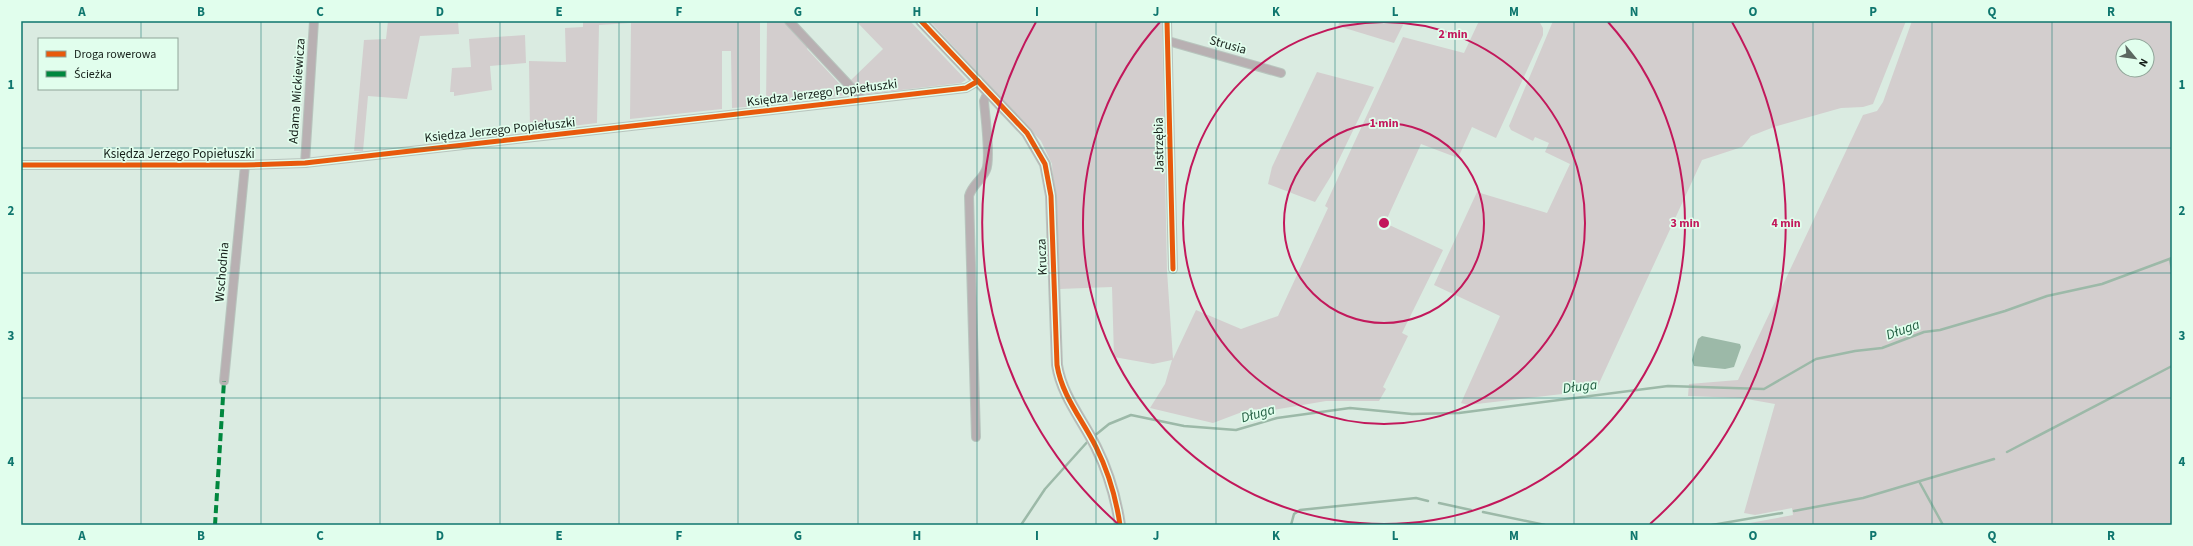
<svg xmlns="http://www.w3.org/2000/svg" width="2193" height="546" viewBox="0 0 2193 546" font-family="'Source Sans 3',sans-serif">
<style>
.green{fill:#d3cece;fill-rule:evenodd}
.water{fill:#9cb9a8}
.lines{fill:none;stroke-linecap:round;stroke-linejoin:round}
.stream{stroke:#9cb9a8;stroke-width:2.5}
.minor-casing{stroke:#b8c5be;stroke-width:10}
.tertiary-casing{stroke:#b8c5be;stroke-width:12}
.minor{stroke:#b8b0b2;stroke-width:8}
.tertiary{stroke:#b8b0b2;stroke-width:10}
.quiet{stroke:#00873e;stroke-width:4;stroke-dasharray:8 4;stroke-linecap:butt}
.cycleway-casing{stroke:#e1feed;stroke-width:8}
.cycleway{stroke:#e8590c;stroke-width:5}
.grid{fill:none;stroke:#0f766e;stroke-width:1;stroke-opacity:0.55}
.ring{fill:none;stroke:#c2185b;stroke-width:2}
.labels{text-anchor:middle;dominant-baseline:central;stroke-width:3.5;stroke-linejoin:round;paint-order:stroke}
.street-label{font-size:13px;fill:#16201a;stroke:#e1feed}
.water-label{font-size:14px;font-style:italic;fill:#225e42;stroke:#e1feed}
.centre{fill:#c2185b;stroke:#e1feed;stroke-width:2}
.ring-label{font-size:12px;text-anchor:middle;font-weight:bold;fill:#c2185b;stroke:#e1feed;stroke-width:3.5;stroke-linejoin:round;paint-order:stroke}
.neatline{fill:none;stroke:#0f766e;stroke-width:1.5}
.grid-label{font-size:13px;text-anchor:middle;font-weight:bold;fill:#0f766e}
</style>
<rect width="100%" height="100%" fill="#daebe1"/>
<g class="green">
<path d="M388,21H458L459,34L420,36L407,99L368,96L363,151H354L364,40L386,39Z"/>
<path d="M583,21H760V106L732,108L731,51H722V109L630,119L631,23L599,25L597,123L530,131L529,61L566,62L565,28L583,27Z"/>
<path d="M767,21H784L808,47L807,49L847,92L846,95L766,105Z"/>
<path d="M856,21H910L966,80L961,83L867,94L861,92L850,81L883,49Z"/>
<path d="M930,21H1162L1167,271L1173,359L1196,310L1241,329L1278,316L1328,208L1325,206L1403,37L1464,53L1479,21H1539L1543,28V35L1496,138L1472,127L1458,158L1421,144L1385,223L1443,250L1402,333L1408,336L1383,387L1386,389L1379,401H1326L1273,410L1250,409L1213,423L1150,408L1165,384L1172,360L1153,364L1114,357L1112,287L1059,289L1052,164L1041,141Z"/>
<path d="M1340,21H1405L1394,43L1338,26Z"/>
<path d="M1553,21H1906L1873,104L1863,107L1841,108L1774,127L1751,136L1742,147L1702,160L1596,390L1468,405L1461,403L1500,316L1434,285L1477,192L1547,213L1570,164L1545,152L1549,143L1535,137L1533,141L1511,130L1509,126Z"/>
<path d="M1912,21H2172V525H1739L1793,515L1792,508L1755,515L1744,513L1775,404L1741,398L1688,396L1689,384L1738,380L1863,115L1877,111L1883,102ZM2123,46H2147V70H2123Z"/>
<path d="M525,35L526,63L490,66L492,90L454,96V92H450L452,68L471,67L469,39Z"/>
<path d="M1317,72L1374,87L1331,176L1315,202L1268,184L1272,167Z"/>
</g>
<path class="water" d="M1702,336L1740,344L1741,347L1734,367L1725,369L1694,366L1692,360L1698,339Z"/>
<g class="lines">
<g class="stream">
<path d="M2170,259L2172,270"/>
<path d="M1093,437L1109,424L1131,415L1184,426L1236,430L1277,418L1350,408L1412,414L1459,413L1668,386L1764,389L1816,359L1855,351L1882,348L1924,332L1940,330L2005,311L2047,296L2102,284L2172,258"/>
<path d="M2007,452L2172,366"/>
<path d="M1920,483L1943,525"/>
<path d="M1439,503L1471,510"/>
<path d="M1794,511L1863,498L1994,459"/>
<path d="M1483,512L1545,525"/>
<path d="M1021,525L1045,489L1089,440"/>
<path d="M1291,525L1294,514L1300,510L1416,498L1428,501"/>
<path d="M1712,525L1782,513"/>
</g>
<defs>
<g id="minor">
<path d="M789,21L862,99"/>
<path d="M1167,21L1173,269"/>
<path d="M1168,41L1281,73"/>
<path d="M305,163L314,21"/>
<path d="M21,165H245L305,163L966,88L978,81"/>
<path d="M224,381L245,165"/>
<path d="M976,437L969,196C972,185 982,180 986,170C991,159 985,115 984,101L988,92"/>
</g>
<path id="tertiary" d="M921,21L1027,133L1045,164L1051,196L1057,365C1062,396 1082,419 1096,447C1108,471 1116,498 1120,525"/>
</defs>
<use href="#minor" class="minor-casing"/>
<use href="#tertiary" class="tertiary-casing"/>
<use href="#minor" class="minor"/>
<use href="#tertiary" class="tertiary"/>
<path class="quiet" d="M215,525L224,381"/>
<defs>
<g id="cycleway">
<path d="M921,21L1027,133L1045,164L1051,196L1057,365C1062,396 1082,419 1096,447C1108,471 1116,498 1120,525"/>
<path d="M1167,21L1173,269"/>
<path d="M21,165H245L305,163L966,88L978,81"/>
</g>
</defs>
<use href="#cycleway" class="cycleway-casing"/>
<use href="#cycleway" class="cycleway"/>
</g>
<path class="grid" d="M141,21V39M261,21V525M380,21V525M500,21V525M619,21V525M738,21V525M858,21V525M977,21V525M1096,21V525M1216,21V525M1335,21V525M1455,21V525M1574,21V525M1693,21V525M1813,21V525M1932,21V525M2052,21V525M141,89V525M21,148H2172M21,273H2172M21,398H2172"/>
<g class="ring">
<circle cx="1384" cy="223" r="100"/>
<circle cx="1384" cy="223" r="201"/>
<path d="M1608 22A301 301 0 1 1 1160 22"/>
<path d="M1118 524A402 402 0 0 1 1036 22M1732 22A402 402 0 0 1 1650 524"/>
</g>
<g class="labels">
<g class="street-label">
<text transform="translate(1228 45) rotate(16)">Strusia</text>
<text transform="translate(297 91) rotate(-86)">Adama Mickiewicza</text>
<text transform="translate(822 93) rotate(-7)">Księdza Jerzego Popiełuszki</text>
<text transform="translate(500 130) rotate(-6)">Księdza Jerzego Popiełuszki</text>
<text transform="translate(1159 145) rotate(-91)">Jastrzębia</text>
<text x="179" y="154">Księdza Jerzego Popiełuszki</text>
<text transform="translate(1042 257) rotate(-92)">Krucza</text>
<text transform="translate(222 272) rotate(-85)">Wschodnia</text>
</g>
<g class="water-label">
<text transform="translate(1903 330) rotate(-20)">Długa</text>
<text transform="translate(1580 387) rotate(-7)">Długa</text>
<text transform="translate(1258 414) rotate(-16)">Długa</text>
</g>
</g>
<circle cx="1384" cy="223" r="6" class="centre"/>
<g class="ring-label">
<text x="1453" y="38">2 min</text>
<text x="1384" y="127">1 min</text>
<text x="1685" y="227">3 min</text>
<text x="1786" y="227">4 min</text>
</g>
<rect width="2193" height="546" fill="none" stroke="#e1feed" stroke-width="44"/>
<rect x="38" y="38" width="140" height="52" fill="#e1feed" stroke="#90a599"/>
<rect x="46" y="51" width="20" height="6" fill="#e8590c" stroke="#90a599"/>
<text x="74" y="58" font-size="12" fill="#16201a">Droga rowerowa</text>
<rect x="46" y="71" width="20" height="6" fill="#00873e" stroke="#90a599"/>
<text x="74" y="78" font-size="12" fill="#16201a">Ścieżka</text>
<g transform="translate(2135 58) rotate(119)"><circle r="19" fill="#e1feed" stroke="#90a599"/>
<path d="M0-3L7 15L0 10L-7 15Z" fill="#5b6760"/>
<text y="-6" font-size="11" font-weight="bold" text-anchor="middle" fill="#16201a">N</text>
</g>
<rect x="22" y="22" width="2149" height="502" class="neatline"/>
<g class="grid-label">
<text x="82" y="16">A</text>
<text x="201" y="16">B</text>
<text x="320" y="16">C</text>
<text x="440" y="16">D</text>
<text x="559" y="16">E</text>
<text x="679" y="16">F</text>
<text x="798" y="16">G</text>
<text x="917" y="16">H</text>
<text x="1037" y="16">I</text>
<text x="1156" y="16">J</text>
<text x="1276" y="16">K</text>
<text x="1395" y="16">L</text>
<text x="1514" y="16">M</text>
<text x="1634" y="16">N</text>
<text x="1753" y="16">O</text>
<text x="1873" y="16">P</text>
<text x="1992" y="16">Q</text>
<text x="2111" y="16">R</text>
<text x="11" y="89">1</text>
<text x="2182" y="89">1</text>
<text x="11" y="215">2</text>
<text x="2182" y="215">2</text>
<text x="11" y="340">3</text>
<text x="2182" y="340">3</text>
<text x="11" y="466">4</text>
<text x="2182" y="466">4</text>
<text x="82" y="540">A</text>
<text x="201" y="540">B</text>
<text x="320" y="540">C</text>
<text x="440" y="540">D</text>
<text x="559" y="540">E</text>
<text x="679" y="540">F</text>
<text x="798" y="540">G</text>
<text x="917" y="540">H</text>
<text x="1037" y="540">I</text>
<text x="1156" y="540">J</text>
<text x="1276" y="540">K</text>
<text x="1395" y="540">L</text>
<text x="1514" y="540">M</text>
<text x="1634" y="540">N</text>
<text x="1753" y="540">O</text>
<text x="1873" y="540">P</text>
<text x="1992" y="540">Q</text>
<text x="2111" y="540">R</text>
</g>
</svg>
